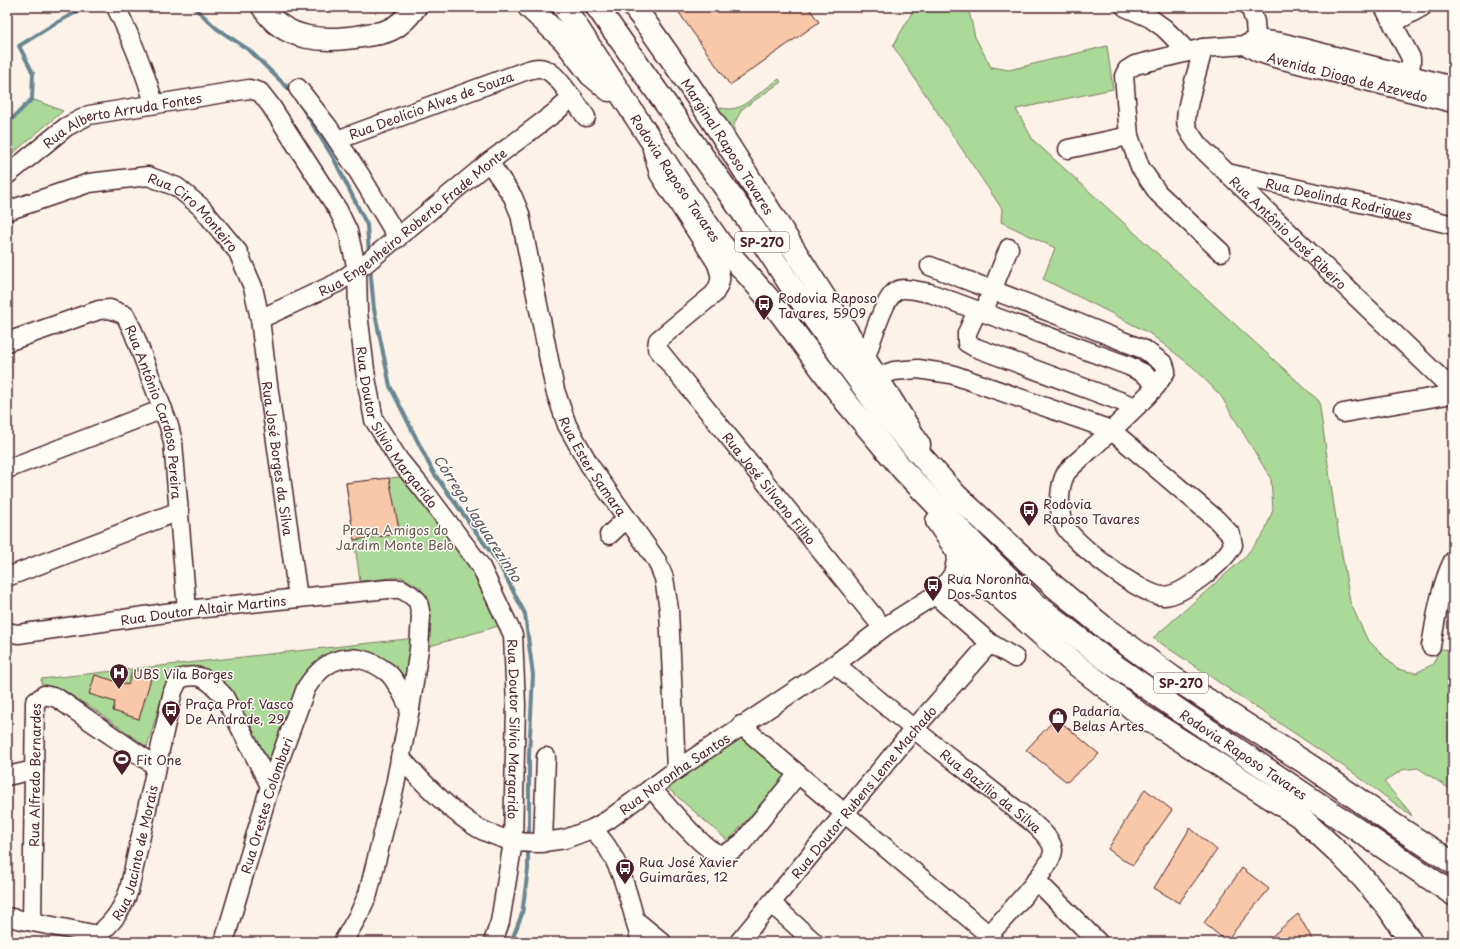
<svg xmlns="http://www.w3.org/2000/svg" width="1460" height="949" viewBox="0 0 1460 949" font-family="'Playpen Sans',sans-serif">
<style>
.green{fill:#abd998;stroke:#7a7c62}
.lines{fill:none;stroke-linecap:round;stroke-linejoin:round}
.stream{stroke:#688792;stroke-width:4}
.building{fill:#f9c8a8;stroke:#4a1f2b}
.minor-casing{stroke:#4a1f2b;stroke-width:21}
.major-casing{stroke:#4a1f2b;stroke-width:25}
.highway-casing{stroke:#4a1f2b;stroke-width:25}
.minor{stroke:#fdfcf7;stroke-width:18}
.major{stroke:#fdfcf7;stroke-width:22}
.highway{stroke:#fdfcf7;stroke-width:22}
.labels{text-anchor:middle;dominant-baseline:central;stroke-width:3;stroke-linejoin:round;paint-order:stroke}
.shield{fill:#fdfcf7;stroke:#806168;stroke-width:1}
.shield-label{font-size:12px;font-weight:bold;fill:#4a1f2b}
.street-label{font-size:13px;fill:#4a1f2b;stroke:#fdfcf7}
.poi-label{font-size:13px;fill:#4a1f2b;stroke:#fdfcf7;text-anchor:start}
.park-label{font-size:13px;fill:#67574c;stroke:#fdfcf7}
.water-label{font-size:14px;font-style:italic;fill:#59535e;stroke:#fdfcf7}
</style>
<rect width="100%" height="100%" fill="#fcf2e7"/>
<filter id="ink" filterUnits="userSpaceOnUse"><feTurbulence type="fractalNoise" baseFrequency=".025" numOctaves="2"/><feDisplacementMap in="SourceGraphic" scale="8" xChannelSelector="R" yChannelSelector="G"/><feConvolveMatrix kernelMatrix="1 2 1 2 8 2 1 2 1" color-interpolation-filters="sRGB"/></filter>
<g filter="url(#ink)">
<g class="green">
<path d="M913,7H968L975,37L992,69V67L1009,70L1107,46L1113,89L1016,109L1033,140L1319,401L1334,506L1350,602L1367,639L1397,669L1416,673L1433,664L1440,649L1453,650V791L1418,768L1402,770L1384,782L1409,811L1412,816L1352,772L1153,638L1243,559L1264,533L1273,510L1271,479L1221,396L1193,367L1149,333L1103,309L1043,279L1055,248L1001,222L1002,209L893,46L914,9Z"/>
<path d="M779,79L781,82L742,109L734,124V140L712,105C723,109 731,111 742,106Z"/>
<path d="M32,99L63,111L7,158V124Z"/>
<path d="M400,477L469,560L502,625L430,646L429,623L421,588L402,577L360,581L346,483Z"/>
<path d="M416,638L409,694L404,678L395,666L377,656L363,650L342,653L328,656L310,668L300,683L269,772L229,697L174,673L164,690L147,747L101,714L60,688L42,687L41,679Z"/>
<path d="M739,731L789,772L728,841L664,785Z"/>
</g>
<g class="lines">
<g class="stream">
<path d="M194,7L216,28L249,50L292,92"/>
<path d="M300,104L334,159L367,225L369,254"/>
<path d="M7,124L32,99L33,73L19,46L56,23L86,7"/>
<path d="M370,267L374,309L390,386L433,472L499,564L525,614L533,675L529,755V838"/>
<path d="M511,942L522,914L528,869V847"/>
</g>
</g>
<g class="building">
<path d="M675,7H808L819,22L730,85Z"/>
<path d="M389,478L400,534L354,540L346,483Z"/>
<path d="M133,669L152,675L139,719L113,711L115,702L89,694L95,675L128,685Z"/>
<path d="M1056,718L1099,754L1067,782L1026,750Z"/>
<path d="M1145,789L1172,810L1133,865L1123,860L1108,849Z"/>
<path d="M1190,828L1217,850L1179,903L1154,888Z"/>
<path d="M1242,868L1269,889L1226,941L1204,923Z"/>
<path d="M1298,914L1314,942H1265Z"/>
</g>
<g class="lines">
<defs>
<g id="minor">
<path d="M116,7C131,38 145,70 154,104"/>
<path d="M1125,7L1150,18L1164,28L1188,52"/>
<path d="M1250,7L1255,22L1257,51"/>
<path d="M1384,7L1411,58V64L1405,87"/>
<path d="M1393,23L1422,7"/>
<path id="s1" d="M1245,45L1257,52L1275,58L1453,103"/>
<path id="s2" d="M1203,48C1200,66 1182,112 1187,127C1189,133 1195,140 1198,145L1453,390"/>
<path d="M298,88L329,128L359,173L398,238"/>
<path d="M572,97L586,117"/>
<path id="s3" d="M652,149L659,174L716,262C722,277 722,281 714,294L658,340L657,348L883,628"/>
<path d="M1068,149L1129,136"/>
<path id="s4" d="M489,162L513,197L520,214L555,390L567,425L590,466L657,561L664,578L669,610L676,770"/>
<path id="s5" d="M1227,173L1396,211L1453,225"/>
<path id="s6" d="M7,175L66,127L89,115L249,89L260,92L271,106L338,210L348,231L357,270L358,313L366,378L374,420L399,460L423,489L480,565L513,635L516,705L513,842L500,922L493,942"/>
<path id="s7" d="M7,211L89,183L148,176L177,187L201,207L238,252L253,287L260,319L267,377L298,598"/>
<path d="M1221,252L1158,193L1140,167L1129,136L1124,76L1127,70L1135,65L1188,52L1203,48L1245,45L1257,39L1280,42L1453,86"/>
<path d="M930,266L1078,323L1145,350L1164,364L1166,371L1157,385"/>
<path d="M988,301L1009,248"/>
<path d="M977,311L967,333V343L974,347L1136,407"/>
<path id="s8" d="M260,319L337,283L365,264L489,162L557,111L572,97C563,87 553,68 538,68C534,68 529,70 525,71L337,140"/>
<path id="s9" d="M7,342L99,310L110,309L125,315L133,331L169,426L173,442L187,610"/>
<path d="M865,360C870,345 884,298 896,291C905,286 920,292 930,293L1129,366L1143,373L1157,385C1137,408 1113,429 1090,450C1083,457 1072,465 1066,473C1059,485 1058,510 1063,523C1070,542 1144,597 1164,596C1184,595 1224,562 1233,545L1231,535L1216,519L1111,430L951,374L918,369L894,371L877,377"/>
<path d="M1343,413L1453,394"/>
<path d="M7,469L163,409"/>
<path d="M609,535L627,518"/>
<path d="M7,577L179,511"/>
<path d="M941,591L967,587H988"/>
<path d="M935,595L990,643L1015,658"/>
<path id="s10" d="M7,632L18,634L187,610L298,598L388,589H401L411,595L418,601L421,616L419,649L410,709L395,785L368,894L359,914L343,942"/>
<path d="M1431,646C1436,618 1440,587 1453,561"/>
<path id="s11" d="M835,664L914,729L1033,823C1040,830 1052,839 1053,850C1054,866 1001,921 989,935L985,942"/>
<path d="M741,725L798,774L989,935"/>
<path id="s12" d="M400,757C422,782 450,811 478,828C489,834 502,838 513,842L537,843L565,839L592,829L608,820L676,770L835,664L883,628L941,591L953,574L958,552"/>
<path d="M7,776L34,770"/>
<path d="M651,788C664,802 702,849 717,853C727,856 735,848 742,843L798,774"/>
<path d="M592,829C622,856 630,904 641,942"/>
<path d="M543,843L546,757"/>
<path d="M1036,880L1098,942"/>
<path d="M771,903L814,942"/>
<path d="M7,917L98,935"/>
<path d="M635,920L662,942"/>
<path id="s13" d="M32,921L35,702L44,695L57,698L157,767"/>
<path id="s14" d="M98,935C114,921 122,910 129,890L173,691L179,679C202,671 209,681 224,696L270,786"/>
<path id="s15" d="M224,942L270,786L306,688C319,668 334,655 359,659C370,661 378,665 387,672C396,679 404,698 410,709"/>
<path id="s16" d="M739,942L914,729L990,643"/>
</g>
<g id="major">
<path id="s17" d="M634,7C696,90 750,180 805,267C843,327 883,385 919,445"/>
</g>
<g id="highway">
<path d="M263,7C284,42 326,42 363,36C370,34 380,34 387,31C398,27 408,17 415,7"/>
<path d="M529,7L564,40L591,75L609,90"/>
<path id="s18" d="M564,7L679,183L720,243L775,306L846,402L903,470L975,545L1034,603L1104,658L1180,711L1453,894"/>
<path d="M597,7L750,223L795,292L881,411L957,496L1055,587L1106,629L1172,677L1312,767L1393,824L1453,863"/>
<path d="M937,521L958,552L988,587L1069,659L1141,715L1299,816L1337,851L1363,878L1389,909L1411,942"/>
</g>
</defs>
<use href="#minor" class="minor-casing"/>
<use href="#major" class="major-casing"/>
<use href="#highway" class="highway-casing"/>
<use href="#minor" class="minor"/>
<use href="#major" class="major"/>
<use href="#highway" class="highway"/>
</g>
</g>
<defs>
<symbol id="bus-pin" viewBox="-11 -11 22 30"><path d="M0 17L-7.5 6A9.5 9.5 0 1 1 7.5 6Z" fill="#4a1f2b" stroke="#fdfcf7"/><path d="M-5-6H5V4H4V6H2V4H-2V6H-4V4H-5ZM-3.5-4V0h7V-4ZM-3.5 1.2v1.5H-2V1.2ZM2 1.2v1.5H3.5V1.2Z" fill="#fff"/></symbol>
<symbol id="hospital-pin" viewBox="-11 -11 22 30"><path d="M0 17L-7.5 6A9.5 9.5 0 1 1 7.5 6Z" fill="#4a1f2b" stroke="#fdfcf7"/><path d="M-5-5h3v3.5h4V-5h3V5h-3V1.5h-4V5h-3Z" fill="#fff"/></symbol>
<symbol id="shop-pin" viewBox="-11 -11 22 30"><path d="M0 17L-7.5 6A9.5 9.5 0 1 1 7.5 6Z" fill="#4a1f2b" stroke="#fdfcf7"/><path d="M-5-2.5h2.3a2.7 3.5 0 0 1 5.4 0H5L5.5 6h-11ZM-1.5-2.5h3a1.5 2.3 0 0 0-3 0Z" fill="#fff"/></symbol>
<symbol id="stadium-pin" viewBox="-11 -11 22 30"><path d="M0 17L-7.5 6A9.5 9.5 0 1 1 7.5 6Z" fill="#4a1f2b" stroke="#fdfcf7"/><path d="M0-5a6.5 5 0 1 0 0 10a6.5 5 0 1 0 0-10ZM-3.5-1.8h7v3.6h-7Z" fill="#fff"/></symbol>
</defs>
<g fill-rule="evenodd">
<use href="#bus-pin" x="753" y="293" width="22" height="30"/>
<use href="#bus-pin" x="1018" y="499" width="22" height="30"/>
<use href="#bus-pin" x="922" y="574" width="22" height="30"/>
<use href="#hospital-pin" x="108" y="662" width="22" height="30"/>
<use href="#bus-pin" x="160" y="699" width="22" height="30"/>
<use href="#shop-pin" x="1047" y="706" width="22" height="30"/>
<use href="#stadium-pin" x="111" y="748" width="22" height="30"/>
<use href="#bus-pin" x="614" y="857" width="22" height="30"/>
</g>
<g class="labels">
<g class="shield">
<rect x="735" y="232" width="54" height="20" rx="3"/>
<rect x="1154" y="673" width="54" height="20" rx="3"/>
</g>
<g class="shield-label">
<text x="762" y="242">SP-270</text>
<text x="1181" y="683">SP-270</text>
</g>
<g class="street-label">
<text stroke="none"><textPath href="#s1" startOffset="108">Avenida Diogo de Azevedo</textPath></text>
<text transform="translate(431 105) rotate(-20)">Rua Deolício Alves de Souza</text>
<text stroke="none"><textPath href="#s6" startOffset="132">Rua Alberto Arruda Fontes</textPath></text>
<text stroke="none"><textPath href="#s17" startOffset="168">Marginal Raposo Tavares</textPath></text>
<text stroke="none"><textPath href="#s18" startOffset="204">Rodovia Raposo Tavares</textPath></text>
<text stroke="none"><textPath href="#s5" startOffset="115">Rua Deolinda Rodrigues</textPath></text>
<text stroke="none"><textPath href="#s7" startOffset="205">Rua Ciro Monteiro</textPath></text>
<text stroke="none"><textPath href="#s8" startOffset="182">Rua Engenheiro Roberto Frade Monte</textPath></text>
<text stroke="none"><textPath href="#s2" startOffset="228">Rua Antônio José Ribeiro</textPath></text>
<text stroke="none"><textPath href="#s9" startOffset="227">Rua Antônio Cardoso Pereira</textPath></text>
<text stroke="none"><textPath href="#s6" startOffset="647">Rua Doutor Silvio Margarido</textPath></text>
<text stroke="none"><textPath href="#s7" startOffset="478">Rua José Borges da Silva</textPath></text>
<text stroke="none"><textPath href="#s4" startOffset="326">Rua Ester Samara</textPath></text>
<text stroke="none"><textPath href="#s3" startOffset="425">Rua José Silvano Filho</textPath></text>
<text stroke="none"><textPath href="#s10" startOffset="198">Rua Doutor Altair Martins</textPath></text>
<text stroke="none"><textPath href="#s6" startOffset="983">Rua Doutor Silvio Margarido</textPath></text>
<text stroke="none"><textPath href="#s18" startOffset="1020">Rodovia Raposo Tavares</textPath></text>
<text stroke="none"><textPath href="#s12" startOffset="324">Rua Noronha Santos</textPath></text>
<text stroke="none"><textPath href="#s13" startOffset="146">Rua Alfredo Bernardes</textPath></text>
<text stroke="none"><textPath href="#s11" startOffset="201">Rua Bazílio da Silva</textPath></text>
<text stroke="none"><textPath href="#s16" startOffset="195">Rua Doutor Rubens Leme Machado</textPath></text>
<text stroke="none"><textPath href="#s15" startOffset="143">Rua Orestes Colombari</textPath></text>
<text stroke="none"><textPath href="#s14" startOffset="93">Rua Jacinto de Morais</textPath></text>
</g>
<g class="poi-label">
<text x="778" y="297">Rodovia Raposo<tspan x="778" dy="15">Tavares, 5909</tspan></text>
<text x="1043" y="503">Rodovia<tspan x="1043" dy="15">Raposo Tavares</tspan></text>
<text x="947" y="578">Rua Noronha<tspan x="947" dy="15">Dos Santos</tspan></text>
<text x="133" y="673">UBS Vila Borges</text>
<text x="185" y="703">Praça Prof. Vasco<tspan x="185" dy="15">De Andrade, 29</tspan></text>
<text x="1072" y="710">Padaria<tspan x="1072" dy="15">Belas Artes</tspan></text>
<text x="136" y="759">Fit One</text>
<text x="639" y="861">Rua José Xavier<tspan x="639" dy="15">Guimarães, 12</tspan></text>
</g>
<g class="park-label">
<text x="395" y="529">Praça Amigos do<tspan x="395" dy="15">Jardim Monte Belo</tspan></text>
</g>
<g class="water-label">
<text transform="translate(478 518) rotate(57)">Córrego Jaguarezinho</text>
</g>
</g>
<rect width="1460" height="949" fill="none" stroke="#fdfcf7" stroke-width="24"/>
<rect x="12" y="12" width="1436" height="925" fill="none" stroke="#4a1f2b" stroke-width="1.5" filter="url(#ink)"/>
</svg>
